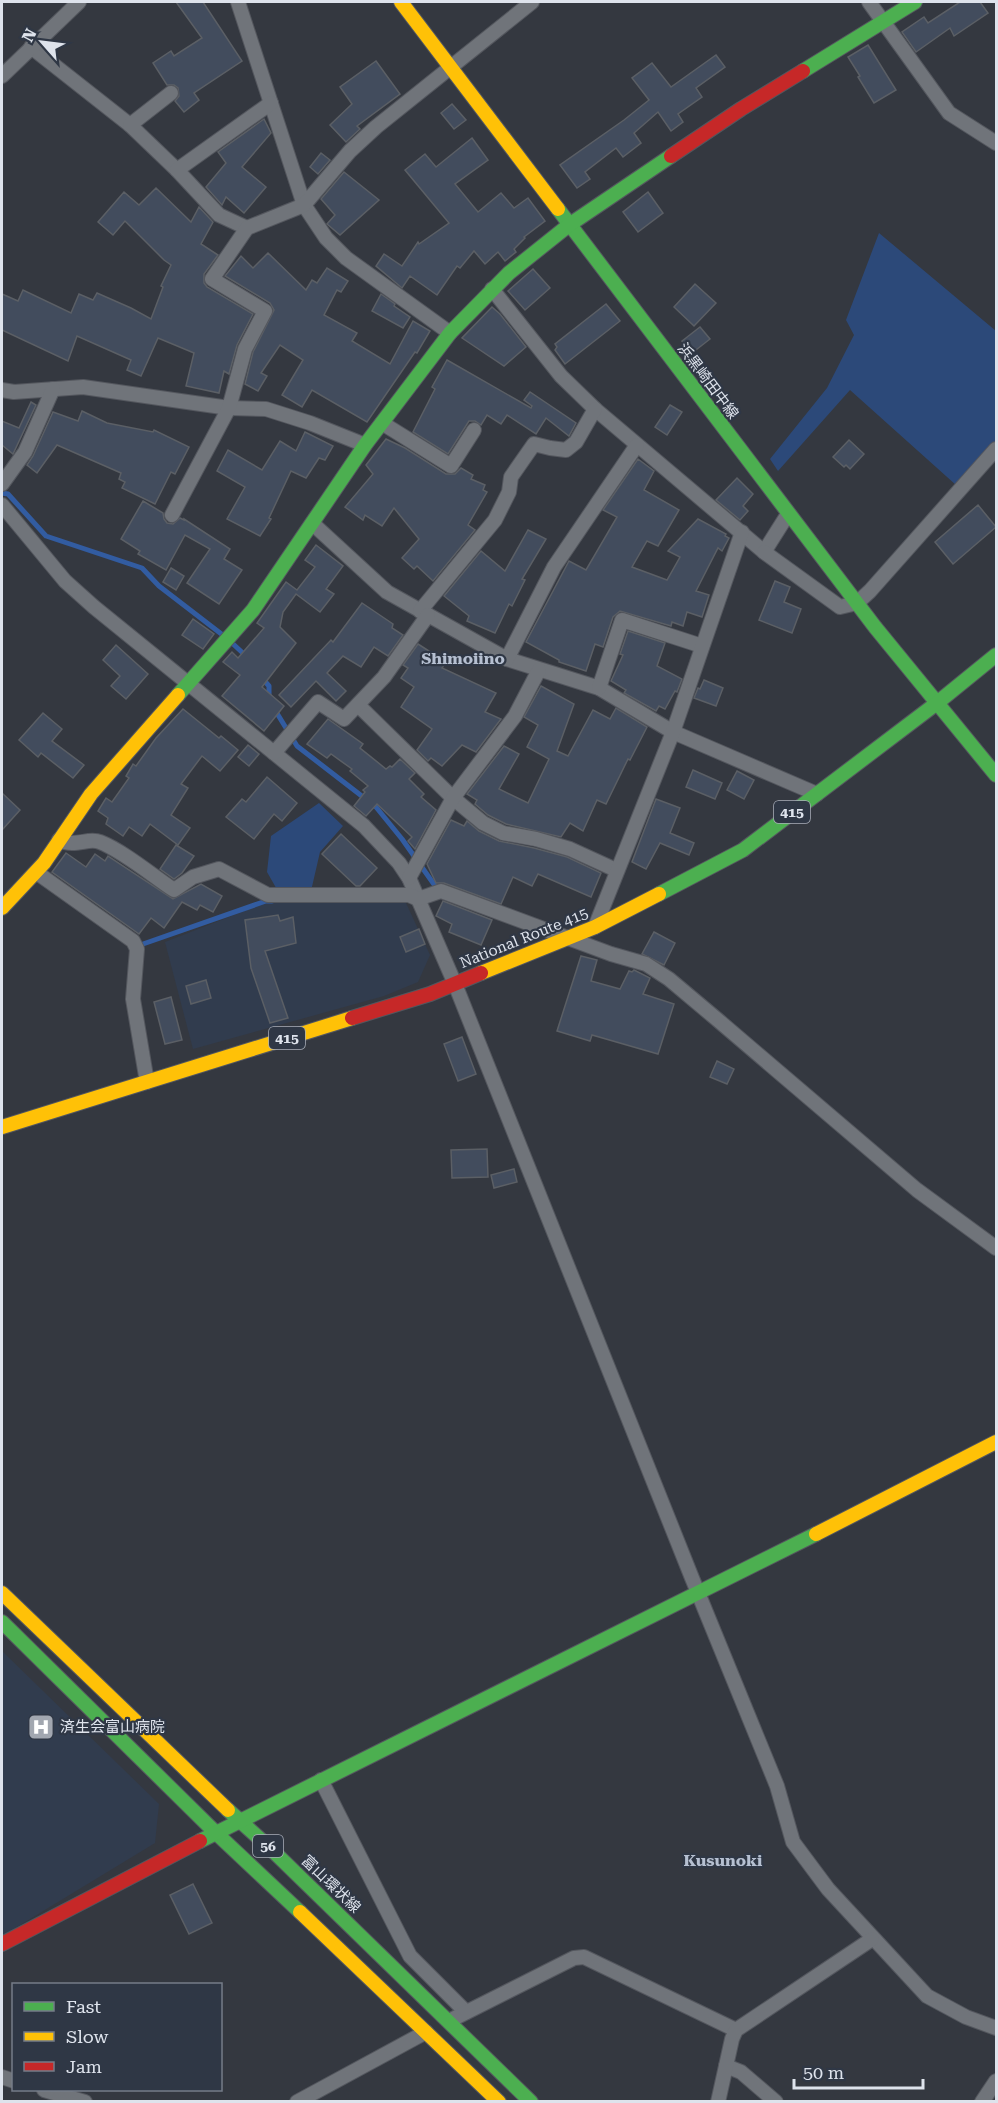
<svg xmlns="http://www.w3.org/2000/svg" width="998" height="2103" viewBox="0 0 998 2103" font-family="'Roboto Serif','Noto Sans JP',serif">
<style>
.built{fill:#313c4e}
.green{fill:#2c4979}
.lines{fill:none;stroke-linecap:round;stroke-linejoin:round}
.stream{stroke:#325ca1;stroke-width:5}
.building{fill:#424c5d;stroke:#5b5f65;stroke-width:1.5}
.street-casing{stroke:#54575e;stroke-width:16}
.fast-casing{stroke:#54575e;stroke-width:16}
.slow-casing{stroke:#54575e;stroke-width:16}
.jam-casing{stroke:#54575e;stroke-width:16}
.street{stroke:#70747a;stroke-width:14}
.fast{stroke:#4caf50;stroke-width:14}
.slow{stroke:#ffc107;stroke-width:14}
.jam{stroke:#c62828;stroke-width:14}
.labels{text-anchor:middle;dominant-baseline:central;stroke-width:4.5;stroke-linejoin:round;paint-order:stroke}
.shield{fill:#2f3745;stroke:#aaafba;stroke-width:1.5}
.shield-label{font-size:14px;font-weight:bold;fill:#dee3ec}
.street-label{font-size:15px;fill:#dee3ec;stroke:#2f3745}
.poi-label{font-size:15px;fill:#dee3ec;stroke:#2f3745;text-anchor:start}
.neighbourhood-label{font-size:16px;font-weight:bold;fill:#b6c0d1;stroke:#2f3745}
</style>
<rect width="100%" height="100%" fill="#343840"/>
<g class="built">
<path d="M265,903H406L430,955L418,982L384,996L193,1049L165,942Z"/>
<path d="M2,1651L159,1804L155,1843L2,1936Z"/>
</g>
<g class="green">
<path d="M879,233L996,331V442L956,485L850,390L778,471L770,459L827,388L854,335L846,320Z"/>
<path d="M319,803L343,826L320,852L311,891L279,893L267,872L271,836Z"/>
</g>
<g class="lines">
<g class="stream">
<path d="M2,493L8,494L46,536L142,568L159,586L224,636"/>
<path d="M231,642L246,656"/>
<path d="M262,678L269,686V699"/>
<path d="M275,710L297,746L376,807L402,839L438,890"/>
<path d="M143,944L266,901H272"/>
</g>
</g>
<g class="building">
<path d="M176,2H203L242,61L194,93L199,100L184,112L175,101L179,96L178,88L174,85H167L153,63L171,51L174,56L202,38Z"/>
<path d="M960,2H980L988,13L954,36L950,28L916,52L902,32L924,17L928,23Z"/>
<path d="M868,45L896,90L874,103L858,77L860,76L848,57Z"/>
<path d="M716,55L725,67L696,88L702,97L678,114L683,122L671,131L658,112L634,133L641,143L623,157L616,148L585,172L590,179L577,188L560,165L624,120L649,100L632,78L652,63L671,87Z"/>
<path d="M376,61L400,94L357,126L360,129L346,142L330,125L352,104L340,87Z"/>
<path d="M452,104L466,120L454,129L441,113Z"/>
<path d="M264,119L271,133L242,167L266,187L244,213L226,197L222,205L206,187L226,163L218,152Z"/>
<path d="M472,138L488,160L455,184L478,212L501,193L514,208L528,198L545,221L524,237L525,238L514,249L516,252L505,261L498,252L485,264L474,251L460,268L457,266L437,295L410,276L402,288L376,266L384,254L402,266L418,242L419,244L449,223L405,170L425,154L436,167Z"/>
<path d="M321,153L330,160L318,174L310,167Z"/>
<path d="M344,172L379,200L340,235L327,224L335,215L321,199Z"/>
<path d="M156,188L191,222L199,207L213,222L201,244L218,255L204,274V283L207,287L253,314L237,345L229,374L224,371L219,393L186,386L194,353L158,338L141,376L127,370L131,360L77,336L68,361L2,330V294L18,301L23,290L71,313L79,294L93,300L97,293L131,308L151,319L163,287L161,286L171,265L164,260L125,221L113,235L98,222L124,192L139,205Z"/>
<path d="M648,192L663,213L638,232L623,212Z"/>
<path d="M268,253L306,290L312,280L317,283L327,268L348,281L341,292L337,290L324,315L357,333L352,341L390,364L413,321L430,331L417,353L415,352L367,422L312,390L302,407L282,395L303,360L280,345L261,373L267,376L258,391L245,384L253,352L274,310L270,303L225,276L241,256L253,268Z"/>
<path d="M533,269L550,288L525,310L508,291Z"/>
<path d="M695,284L716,303L694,326L674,307Z"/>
<path d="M381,294L395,304L394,306L410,317L403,328L372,311Z"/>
<path d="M606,304L620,321L565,364L555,350L557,347L555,344Z"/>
<path d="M492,307L500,314L526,347L504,366L462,338Z"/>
<path d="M700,327L710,339L692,353L682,341Z"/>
<path d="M447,360L531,408L532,406L524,400L530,392L576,423L569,436L546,418L536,434L507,415L501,424L487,415L481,425L475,421H469L448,454L413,432L435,389L432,387Z"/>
<path d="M31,402L36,405L13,454L2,445V421L19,428Z"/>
<path d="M670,405L682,412L667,435L655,427Z"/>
<path d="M82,411L107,423L153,432L154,430L189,447L175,474L171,472L155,504L122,488L125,482L119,479L121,473L57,445L37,473L27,465L33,456L53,412L78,421Z"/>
<path d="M305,432L333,446L325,460L319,458L306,478L291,471L269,518L271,519L260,536L227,519L245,487L217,471L228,450L262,470L280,441L296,451Z"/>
<path d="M386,439L405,448L446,474H455L461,468L473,475L471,479L485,485L483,490L487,492L468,525L475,530L433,581L417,566L414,569L402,558L419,539L394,508L382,526L365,515L363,520L345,507L373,474L366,465Z"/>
<path d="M849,440L864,454L850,469L846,465L844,467L833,457Z"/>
<path d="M638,459L654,471L644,490L679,510L658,546L647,541L632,567L667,580L680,557L668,551L698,519L726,534L725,536L729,538L722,551L718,548L696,591L709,595L702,617L687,612L683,626L672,622L671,626L620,611L613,617L603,647L595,644L586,671L559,662V660L526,642L569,561L586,570L617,517L603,510Z"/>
<path d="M737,478L753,494L743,506L748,511L740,520L716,500Z"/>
<path d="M143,501L163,513L164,519L167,523L173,524L180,518L184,520V519L230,549L224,559L242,570L219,604L187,583L210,549L185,535L166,570L138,554L140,551L121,539Z"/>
<path d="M978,505L996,527L953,564L935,542Z"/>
<path d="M528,530L546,539L522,579L525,580L512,606L509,604L495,633L467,621L469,616L444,596L481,551L505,571Z"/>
<path d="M316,545L343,566L326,589L334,594L320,612L296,594L283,612L280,627L296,643L262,687L284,706L264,731L222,696L240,675L223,662L232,652L238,658L264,628L257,623L286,582L297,590L315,567L305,560Z"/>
<path d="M171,568L184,576L176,590L163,582Z"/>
<path d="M775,581L790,587L784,602L801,609L792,633L759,620Z"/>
<path d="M362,603L393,624L392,628L403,635L388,656L374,647L361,667L343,656L327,673L346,691L336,701L316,681L291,707L279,695L331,640L333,642Z"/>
<path d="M193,619L214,634L203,649L182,635Z"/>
<path d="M628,631L665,643L657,666L682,679L677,692L675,691L665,709L659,706L656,711L624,693L626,690L611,681L623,655L620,654Z"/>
<path d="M418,644L446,662L442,668L496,693L485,712L501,719L476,752L462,745L442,766L431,758L428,761L417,750L432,729L401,707L414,687L401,678L408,668L403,665Z"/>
<path d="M116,645L148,674L126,699L111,686L120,676L103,660Z"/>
<path d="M704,680L723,688L716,706L694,698L698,688L700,689Z"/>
<path d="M541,686L574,704L557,751L568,756L593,710L610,719L616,708L647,727L630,760L628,759L606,804L597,800L583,831L570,823L561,837L506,824L488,815L475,804L477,800L467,794L504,746L519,754L499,789L528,803L549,759L527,747L538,725L524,717Z"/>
<path d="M183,709L219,738L221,736L238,750L220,771L202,756L181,784L188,788L171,815L190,828L178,845L150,824L142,836L129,827L123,836L106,824L108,818L98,811L106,798L112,802L129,778L126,776L132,766L133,764L136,766L156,738Z"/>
<path d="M43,713L62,729L52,741L84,765L73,778L41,753L38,757L19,740Z"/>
<path d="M328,719L363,744L360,748L386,769L390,766L392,767L400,759L415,773L409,779L424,794L421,797L436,810L415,849L408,841L412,837L377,804L366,816L354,806L365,792L363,790L368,786L350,771L352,769L331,754L327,758L307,744Z"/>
<path d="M248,745L259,754L249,766L238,757Z"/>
<path d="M693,770L722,783L715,799L686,787Z"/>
<path d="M737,771L754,780L744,799L727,790Z"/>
<path d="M267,777L297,803L282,821L274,814L254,839L226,817L242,799L246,802Z"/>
<path d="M2,793L20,810L2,830Z"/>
<path d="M656,799L680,808L670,833L694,843L689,855L660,843L646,869L632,862Z"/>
<path d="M451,820L464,826L467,821L479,831L499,841L534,848L567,857L601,873L591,897L538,874L532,886L513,877L501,904L444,883H436L427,864Z"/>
<path d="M341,834L377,868L360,886H356L322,854Z"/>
<path d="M176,845L194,856L182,873L174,879L160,869Z"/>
<path d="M66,853L86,867L95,854L105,861L108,856L173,899L201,884L222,896L213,912L200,905L197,910L182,902L164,928L151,918L139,934L52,872Z"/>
<path d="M443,901L492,920L481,945L449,932L452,924L436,916Z"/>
<path d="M278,915L280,921L293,917L296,943L265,951L288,1018L270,1023L251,968L245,920Z"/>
<path d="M419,929L425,944L406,952L400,937Z"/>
<path d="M654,932L675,943L664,965L642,954Z"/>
<path d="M581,956L597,960L591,981L620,989L629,971L632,972L634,970L650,978L643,994L674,1004L658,1054L592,1035L590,1041L557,1031Z"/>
<path d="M206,980L211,998L191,1004L186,986Z"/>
<path d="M171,997L182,1040L165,1044L154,1002Z"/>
<path d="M462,1037L476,1074L458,1081L444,1044Z"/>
<path d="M717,1061L734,1069L727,1084L710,1077Z"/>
<path d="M487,1149L488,1177L452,1178L451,1150Z"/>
<path d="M514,1169L517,1182L494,1188L491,1175Z"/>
<path d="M193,1884L212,1923L189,1934L170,1895Z"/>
</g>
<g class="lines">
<defs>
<g id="street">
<path d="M238,2L304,205L326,238L346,258L450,333"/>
<path d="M869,2L949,113L996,143"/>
<path d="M31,47L130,125"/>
<path d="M2,76L79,2"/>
<path d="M171,93L130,125L177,170"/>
<path d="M247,228L219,215L177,170L271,103"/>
<path d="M492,289L561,376L595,409L764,552L788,514"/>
<path d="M2,390L14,392L83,387L229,408L266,409L310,423L365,445"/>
<path d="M382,423L451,466L474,430"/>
<path d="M2,484L25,452L53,389"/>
<path d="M2,505L65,581L94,607L364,826L399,863L409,878L455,984L692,1578L777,1786L793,1842L828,1889L927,1996L966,2017L996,2028"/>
<path d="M172,515L229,408L245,349L265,311L212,279L247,228L304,205L350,151L376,127L532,2"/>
<path d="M313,524L387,592L507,659L599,688L673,732L817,794"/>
<path d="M764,552L840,607L857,603L870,591L996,449"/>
<path d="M420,611L495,520L509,492L511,477L534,444L550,448L566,450L576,442L595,409"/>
<path d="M507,659L554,567L637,445"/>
<path d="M599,688L622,620L702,646"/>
<path d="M358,705L453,798L483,823L503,833L536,839L570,849L616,870"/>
<path d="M274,753L318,702L344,719L384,677L428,615"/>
<path d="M59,840C76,848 88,837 100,842C123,851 153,876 174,890L193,877L219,869L268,895H409L418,899L441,891L611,954L646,964L669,979L719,1021L917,1190L996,1248"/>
<path d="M36,872L133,941L137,949L133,999L147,1082"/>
<path d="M409,878L453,798L515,716L539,670"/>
<path d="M595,927L673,732L742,532"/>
<path d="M321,1780L410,1956L466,2012"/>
<path d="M449,2021L574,1958L584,1957L736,2030"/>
<path d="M726,2066L741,2072L776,2102"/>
<path d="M2,2077L14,2081"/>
<path d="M44,2090L85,2102"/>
<path d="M297,2102L426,2032"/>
<path d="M718,2102L732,2039L736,2030L872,1939"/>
<path d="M982,2102L996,2081"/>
</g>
<g id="fast">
<path d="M803,71L915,2"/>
<path d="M558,209L875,627L996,775"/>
<path d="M178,695L253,610L365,445L450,333L509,273L569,225L671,156"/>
<path d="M659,894L743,850L937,703L996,655"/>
<path d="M2,1622L216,1833L300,1912"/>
<path d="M228,1810L271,1849L531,2102"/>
<path d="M200,1841L816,1534"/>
</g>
<g id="slow">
<path d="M401,2L558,209"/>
<path d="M2,908L44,863L91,794L178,695"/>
<path d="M481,973L595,927L659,894"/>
<path d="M2,1127L352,1018"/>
<path d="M816,1534L996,1442"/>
<path d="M2,1593L228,1810"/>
<path d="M300,1912L499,2102"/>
</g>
<g id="jam">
<path d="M671,156L741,109L803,71"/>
<path d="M352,1018L430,994L481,973"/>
<path d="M2,1944L200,1841"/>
</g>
</defs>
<use href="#street" class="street-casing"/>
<use href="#fast" class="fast-casing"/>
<use href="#slow" class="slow-casing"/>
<use href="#jam" class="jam-casing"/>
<use href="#street" class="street"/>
<use href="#fast" class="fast"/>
<use href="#slow" class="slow"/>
<use href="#jam" class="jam"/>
</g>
<defs>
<symbol id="hospital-square" viewBox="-11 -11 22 22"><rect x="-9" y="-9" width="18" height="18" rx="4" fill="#a2a7b0" stroke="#2f3745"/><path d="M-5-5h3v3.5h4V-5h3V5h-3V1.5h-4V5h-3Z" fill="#fff"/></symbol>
</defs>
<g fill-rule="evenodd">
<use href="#hospital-square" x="26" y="1712" width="30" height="30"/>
</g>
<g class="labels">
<g class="shield">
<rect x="774" y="801" width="36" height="22" rx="4.5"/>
<rect x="269" y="1027" width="36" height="22" rx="4.5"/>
<rect x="253" y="1835" width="30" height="22" rx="4.5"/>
</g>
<g class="shield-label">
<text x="792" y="812">415</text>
<text x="287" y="1038">415</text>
<text x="268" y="1846">56</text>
</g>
<g class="street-label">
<text transform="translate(708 381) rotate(53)">浜黒崎田中線</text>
<text transform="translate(524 938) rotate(-22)">National Route 415</text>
<text transform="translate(331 1884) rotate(44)">富山環状線</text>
</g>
<g class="poi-label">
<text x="60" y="1727">済生会富山病院</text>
</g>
<g class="neighbourhood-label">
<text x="463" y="658">Shimoiino</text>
<text x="723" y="1860">Kusunoki</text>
</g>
</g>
<rect width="998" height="2103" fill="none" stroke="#dee3ec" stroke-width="6"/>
<rect x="12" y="1983" width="210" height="108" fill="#2f3745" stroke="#757c88" stroke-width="1.5"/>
<rect x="24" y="2002" width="30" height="9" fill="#4caf50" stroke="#757c88" stroke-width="1.5"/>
<text x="66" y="2013" font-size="18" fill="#dee3ec">Fast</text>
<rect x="24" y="2032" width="30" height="9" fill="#ffc107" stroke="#757c88" stroke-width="1.5"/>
<text x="66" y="2043" font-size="18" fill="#dee3ec">Slow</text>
<rect x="24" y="2062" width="30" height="9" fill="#c62828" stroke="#757c88" stroke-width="1.5"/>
<text x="66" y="2073" font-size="18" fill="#dee3ec">Jam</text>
<g transform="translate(42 42) rotate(298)" stroke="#2f3745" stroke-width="4.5" paint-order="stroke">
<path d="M0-4.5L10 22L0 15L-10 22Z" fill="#dee3ec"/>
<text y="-9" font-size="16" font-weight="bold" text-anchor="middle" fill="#dee3ec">N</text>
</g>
<path d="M794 2079v9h129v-9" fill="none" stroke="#dee3ec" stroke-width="3"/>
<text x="803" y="2079" font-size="18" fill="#dee3ec" stroke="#2f3745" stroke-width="4.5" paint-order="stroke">50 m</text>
</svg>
